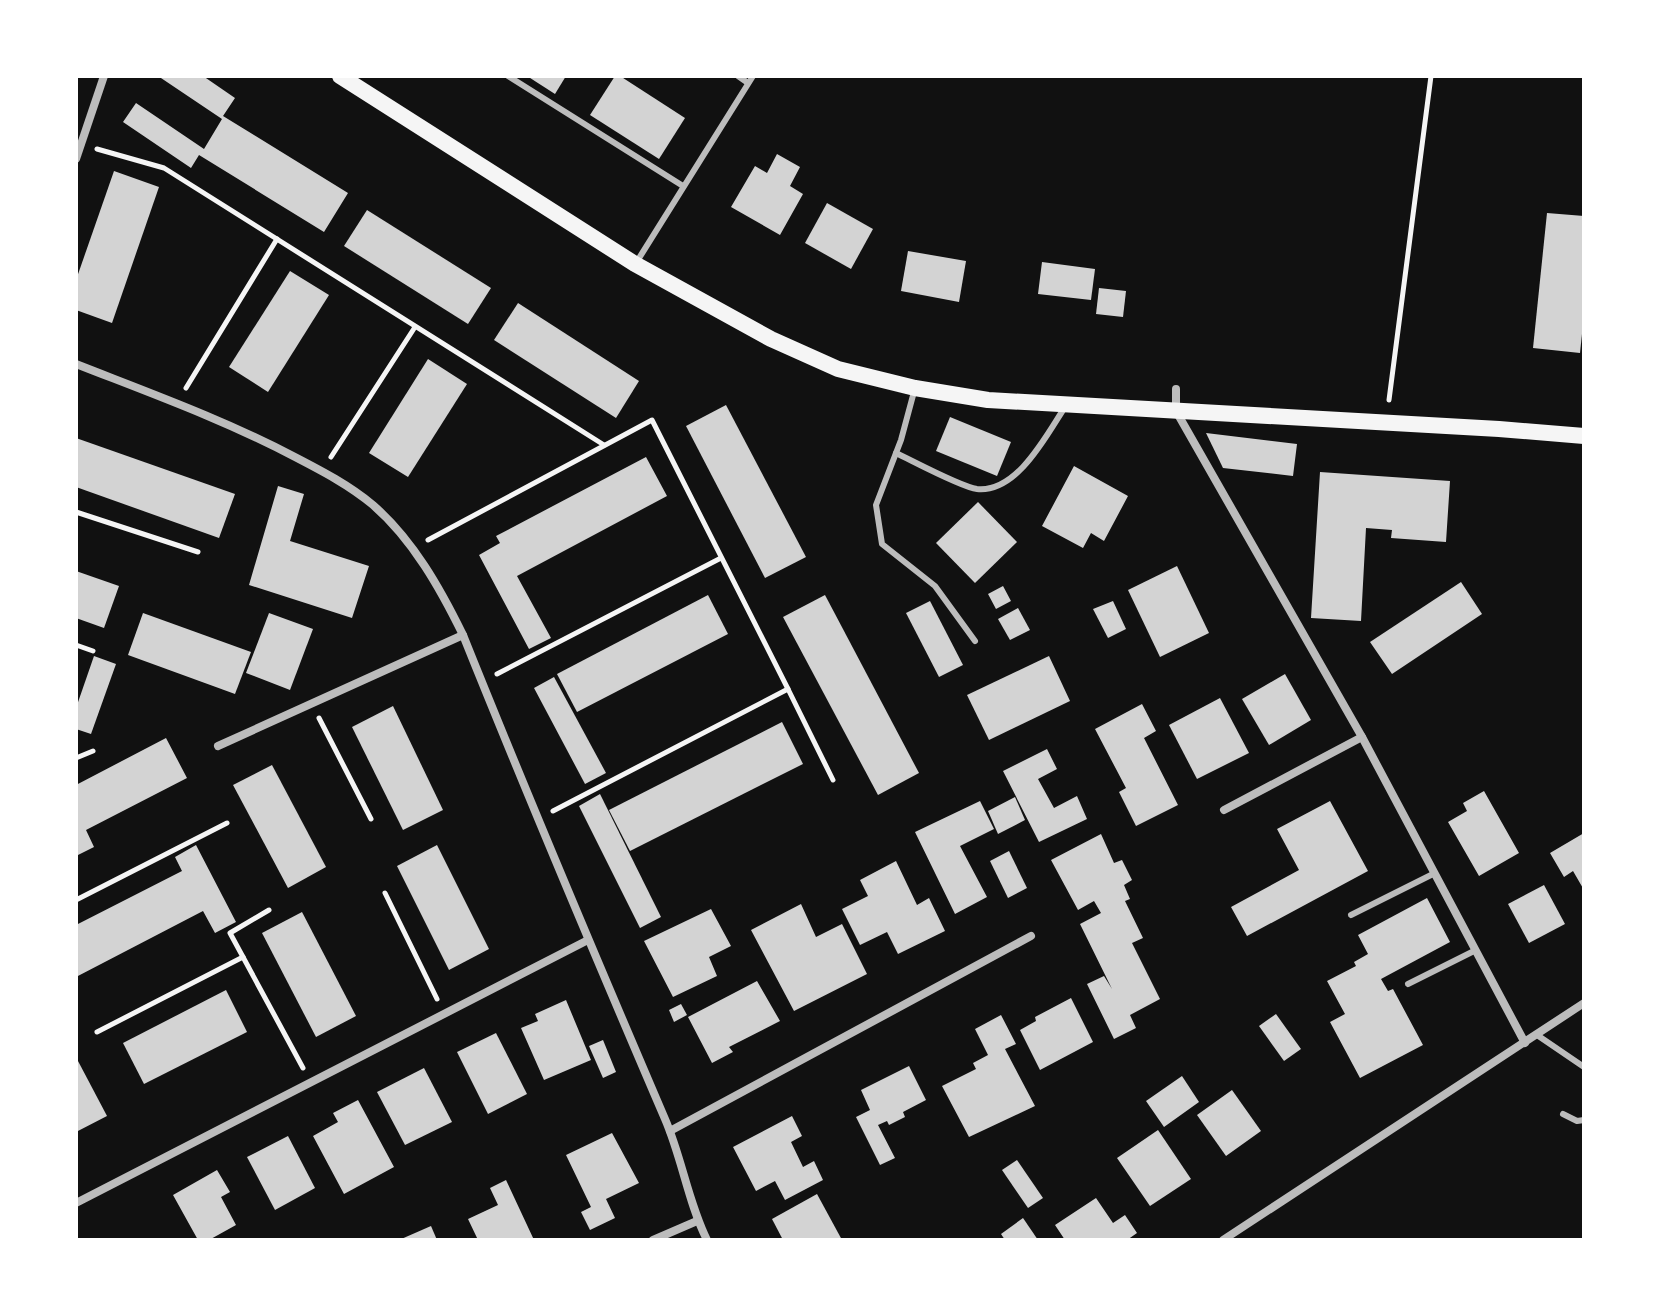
<svg xmlns="http://www.w3.org/2000/svg" width="1660" height="1316" viewBox="0 0 1660 1316" font-family="Ubuntu,sans-serif">
<style>
.building{fill:#d3d3d3}
.lines{fill:none;stroke-linecap:round;stroke-linejoin:round}
.path{stroke:#f5f5f5;stroke-width:5}
.service{stroke:#bcbcbc;stroke-width:6}
.minor{stroke:#bcbcbc;stroke-width:8}
.secondary{stroke:#f5f5f5;stroke-width:16}
</style>
<rect width="100%" height="100%" fill="#111"/>
<g class="building">
<path d="M158,76H203L235,98L223,116L348,193L324,232L199,155L191,168L123,122L136,103L204,149L222,119Z"/>
<path d="M527,76H566L555,94Z"/>
<path d="M615,76H620L685,118L659,159L590,115Z"/>
<path d="M777,154L800,167L790,186L803,194L780,235L731,207L755,166L767,173Z"/>
<path d="M114,171L159,187L112,323L76,310V280Z"/>
<path d="M827,203L873,229L851,269L805,243Z"/>
<path d="M367,210L491,288L468,324L344,246Z"/>
<path d="M1547,213L1584,216V315L1580,353L1533,348Z"/>
<path d="M908,251L966,261L959,302L901,291Z"/>
<path d="M1042,262L1095,269L1091,300L1038,294Z"/>
<path d="M290,271L329,295L268,392L229,367Z"/>
<path d="M1099,288L1126,291L1123,317L1096,314Z"/>
<path d="M518,303L639,381L616,418L494,340Z"/>
<path d="M428,359L467,384L408,477L369,453Z"/>
<path d="M726,405L806,557L765,578L686,426Z"/>
<path d="M950,417L1011,442L997,476L936,451Z"/>
<path d="M1206,433L1297,444L1293,476L1223,468Z"/>
<path d="M76,438L235,494L219,538L76,487Z"/>
<path d="M646,457L667,496L517,576L551,638L529,649L479,555L500,543L496,536Z"/>
<path d="M1074,466L1128,496L1104,541L1091,533L1083,548L1042,526Z"/>
<path d="M1320,472L1450,481L1446,542L1391,538L1392,530L1366,528L1361,621L1311,618Z"/>
<path d="M278,486L304,494L290,541L369,566L352,618L249,585Z"/>
<path d="M978,502L1017,542L975,583L936,543Z"/>
<path d="M1177,566L1209,633L1160,657L1128,590Z"/>
<path d="M76,571L119,586L104,628L76,618Z"/>
<path d="M1461,582L1482,614L1392,674L1370,642Z"/>
<path d="M1003,586L1011,601L996,609L988,594Z"/>
<path d="M708,595L728,634L577,712L557,674Z"/>
<path d="M825,595L919,773L878,795L783,617Z"/>
<path d="M930,601L963,665L939,677L906,613Z"/>
<path d="M1113,601L1126,629L1108,638L1093,609Z"/>
<path d="M1018,608L1030,630L1010,640L998,619Z"/>
<path d="M143,613L251,652L235,694L128,655Z"/>
<path d="M269,613L313,629L290,690L246,673Z"/>
<path d="M94,656L116,664L91,734L76,729V708Z"/>
<path d="M1049,656L1070,701L989,740L967,695Z"/>
<path d="M1285,674L1311,720L1269,745L1242,699Z"/>
<path d="M554,677L606,773L585,784L534,688Z"/>
<path d="M1220,698L1249,753L1197,779L1169,725Z"/>
<path d="M1142,704L1156,731L1144,738L1178,805L1136,826L1119,792L1126,788L1095,729Z"/>
<path d="M393,706L443,810L403,830L352,727Z"/>
<path d="M782,722L803,764L630,851L609,810Z"/>
<path d="M166,738L187,778L86,830L94,847L76,856V785Z"/>
<path d="M1047,749L1057,769L1038,779L1054,808L1077,796L1087,819L1039,842L1003,771Z"/>
<path d="M272,765L326,867L288,888L233,785Z"/>
<path d="M1484,791L1519,853L1479,876L1448,822L1467,811L1463,803Z"/>
<path d="M600,794L661,917L640,928L579,806Z"/>
<path d="M1015,797L1025,820L998,834L988,811Z"/>
<path d="M980,801L994,829L960,846L987,897L955,914L915,832Z"/>
<path d="M1330,801L1368,871L1247,936L1231,907L1299,870L1277,829Z"/>
<path d="M1584,833V890L1573,871L1564,877L1550,853Z"/>
<path d="M1101,834L1114,863L1122,860L1132,880L1124,885L1130,899L1125,901L1143,938L1132,943L1160,999L1130,1015L1136,1028L1114,1039L1087,984L1104,976L1112,989L1080,924L1101,913L1094,901L1078,910L1051,860Z"/>
<path d="M196,845L236,922L215,933L203,911L76,977V925L182,871L175,857Z"/>
<path d="M437,845L489,949L449,970L397,866Z"/>
<path d="M1009,851L1027,888L1008,898L990,861Z"/>
<path d="M896,861L917,905L929,898L945,931L898,954L887,932L860,945L842,909L868,896L860,880Z"/>
<path d="M1544,885L1565,924L1529,943L1508,904Z"/>
<path d="M1427,898L1450,942L1381,979L1388,991L1393,989L1423,1045L1360,1078L1330,1022L1345,1014L1327,981L1356,966L1354,962L1368,954L1358,935Z"/>
<path d="M801,904L816,937L842,924L867,974L794,1011L751,930Z"/>
<path d="M711,909L731,946L709,957L717,976L673,997L644,941Z"/>
<path d="M302,912L356,1016L316,1037L262,933Z"/>
<path d="M757,981L780,1021L729,1047L733,1052L712,1063L688,1017Z"/>
<path d="M226,990L247,1032L144,1084L123,1043Z"/>
<path d="M1071,998L1093,1042L1040,1070L1020,1030L1036,1021L1035,1017Z"/>
<path d="M566,1000L591,1060L544,1080L521,1028L538,1021L535,1014Z"/>
<path d="M681,1004L687,1015L674,1022L669,1010Z"/>
<path d="M1276,1014L1301,1049L1284,1061L1259,1026Z"/>
<path d="M1001,1015L1016,1044L1005,1049L1035,1106L969,1137L942,1086L976,1069L973,1063L988,1055L975,1029Z"/>
<path d="M496,1033L527,1094L488,1114L457,1052Z"/>
<path d="M603,1040L616,1072L603,1078L589,1046Z"/>
<path d="M78,1061L107,1116L76,1132V1062Z"/>
<path d="M909,1066L926,1100L903,1112L905,1117L889,1125L887,1121L878,1125L895,1158L880,1165L856,1117L870,1110L861,1090Z"/>
<path d="M424,1068L452,1122L405,1145L377,1092Z"/>
<path d="M1182,1076L1199,1102L1164,1127L1146,1101Z"/>
<path d="M1232,1090L1261,1131L1226,1156L1197,1115Z"/>
<path d="M358,1100L394,1167L344,1194L313,1136L338,1122L333,1113Z"/>
<path d="M792,1116L802,1136L791,1142L803,1167L814,1161L823,1180L785,1200L775,1181L756,1191L733,1147Z"/>
<path d="M1158,1130L1191,1179L1150,1206L1117,1158Z"/>
<path d="M612,1133L639,1183L606,1199L615,1218L590,1230L581,1212L591,1207L566,1155Z"/>
<path d="M288,1136L315,1188L275,1210L247,1157Z"/>
<path d="M1017,1160L1043,1198L1028,1208L1002,1170Z"/>
<path d="M217,1170L230,1192L221,1197L236,1225L209,1240H198L173,1195Z"/>
<path d="M506,1180L534,1240H478L468,1219L498,1205L490,1188Z"/>
<path d="M817,1194L842,1240H783L772,1219Z"/>
<path d="M1096,1198L1113,1223L1125,1215L1137,1233L1127,1240H1065L1055,1225Z"/>
<path d="M1023,1218L1038,1240H1005L1001,1234Z"/>
<path d="M431,1226L437,1240H399Z"/>
</g>
<g class="lines">
<g class="path">
<path d="M97,149L164,168L604,445"/>
<path d="M186,388L277,239"/>
<path d="M1389,400L1431,76"/>
<path d="M331,457L415,327"/>
<path d="M76,512L198,552"/>
<path d="M428,540L652,420L788,689"/>
<path d="M76,645L93,651"/>
<path d="M497,674L721,558"/>
<path d="M319,718L371,819"/>
<path d="M76,758L93,751"/>
<path d="M553,811L788,689L833,780"/>
<path d="M385,893L437,999"/>
<path d="M76,900L227,823"/>
<path d="M269,910L230,933L303,1068"/>
<path d="M97,1032L243,957"/>
</g>
<g class="service">
<path d="M508,76L683,186"/>
<path d="M738,76L748,83"/>
<path d="M636,263L753,76"/>
<path d="M915,388L901,440L876,505L882,544L935,586L975,641"/>
<path d="M896,453C913,461 961,487 977,489C1017,493 1046,436 1065,407"/>
<path d="M1351,915L1435,873"/>
<path d="M1408,984L1476,950"/>
<path d="M1537,1035L1584,1067"/>
<path d="M1563,1114L1577,1121L1584,1120"/>
</g>
<g class="minor">
<path d="M76,159L104,76"/>
<path d="M76,364C150,393 225,420 295,457C322,471 349,485 373,505C413,540 440,588 463,635C528,797 596,958 665,1119C682,1158 688,1202 707,1240"/>
<path d="M1176,389V411L1362,737L1525,1043"/>
<path d="M218,746L463,635"/>
<path d="M1224,810L1362,737"/>
<path d="M670,1131L1031,936"/>
<path d="M76,1203L588,940"/>
<path d="M653,1240L697,1221"/>
<path d="M1223,1240L1584,1003"/>
</g>
<path class="secondary" d="M340,76L635,264L771,339L838,369L915,388L988,400L1499,429L1584,436"/>
</g>
<rect width="1660" height="1316" fill="none" stroke="#ffffff" stroke-width="156"/>
</svg>
